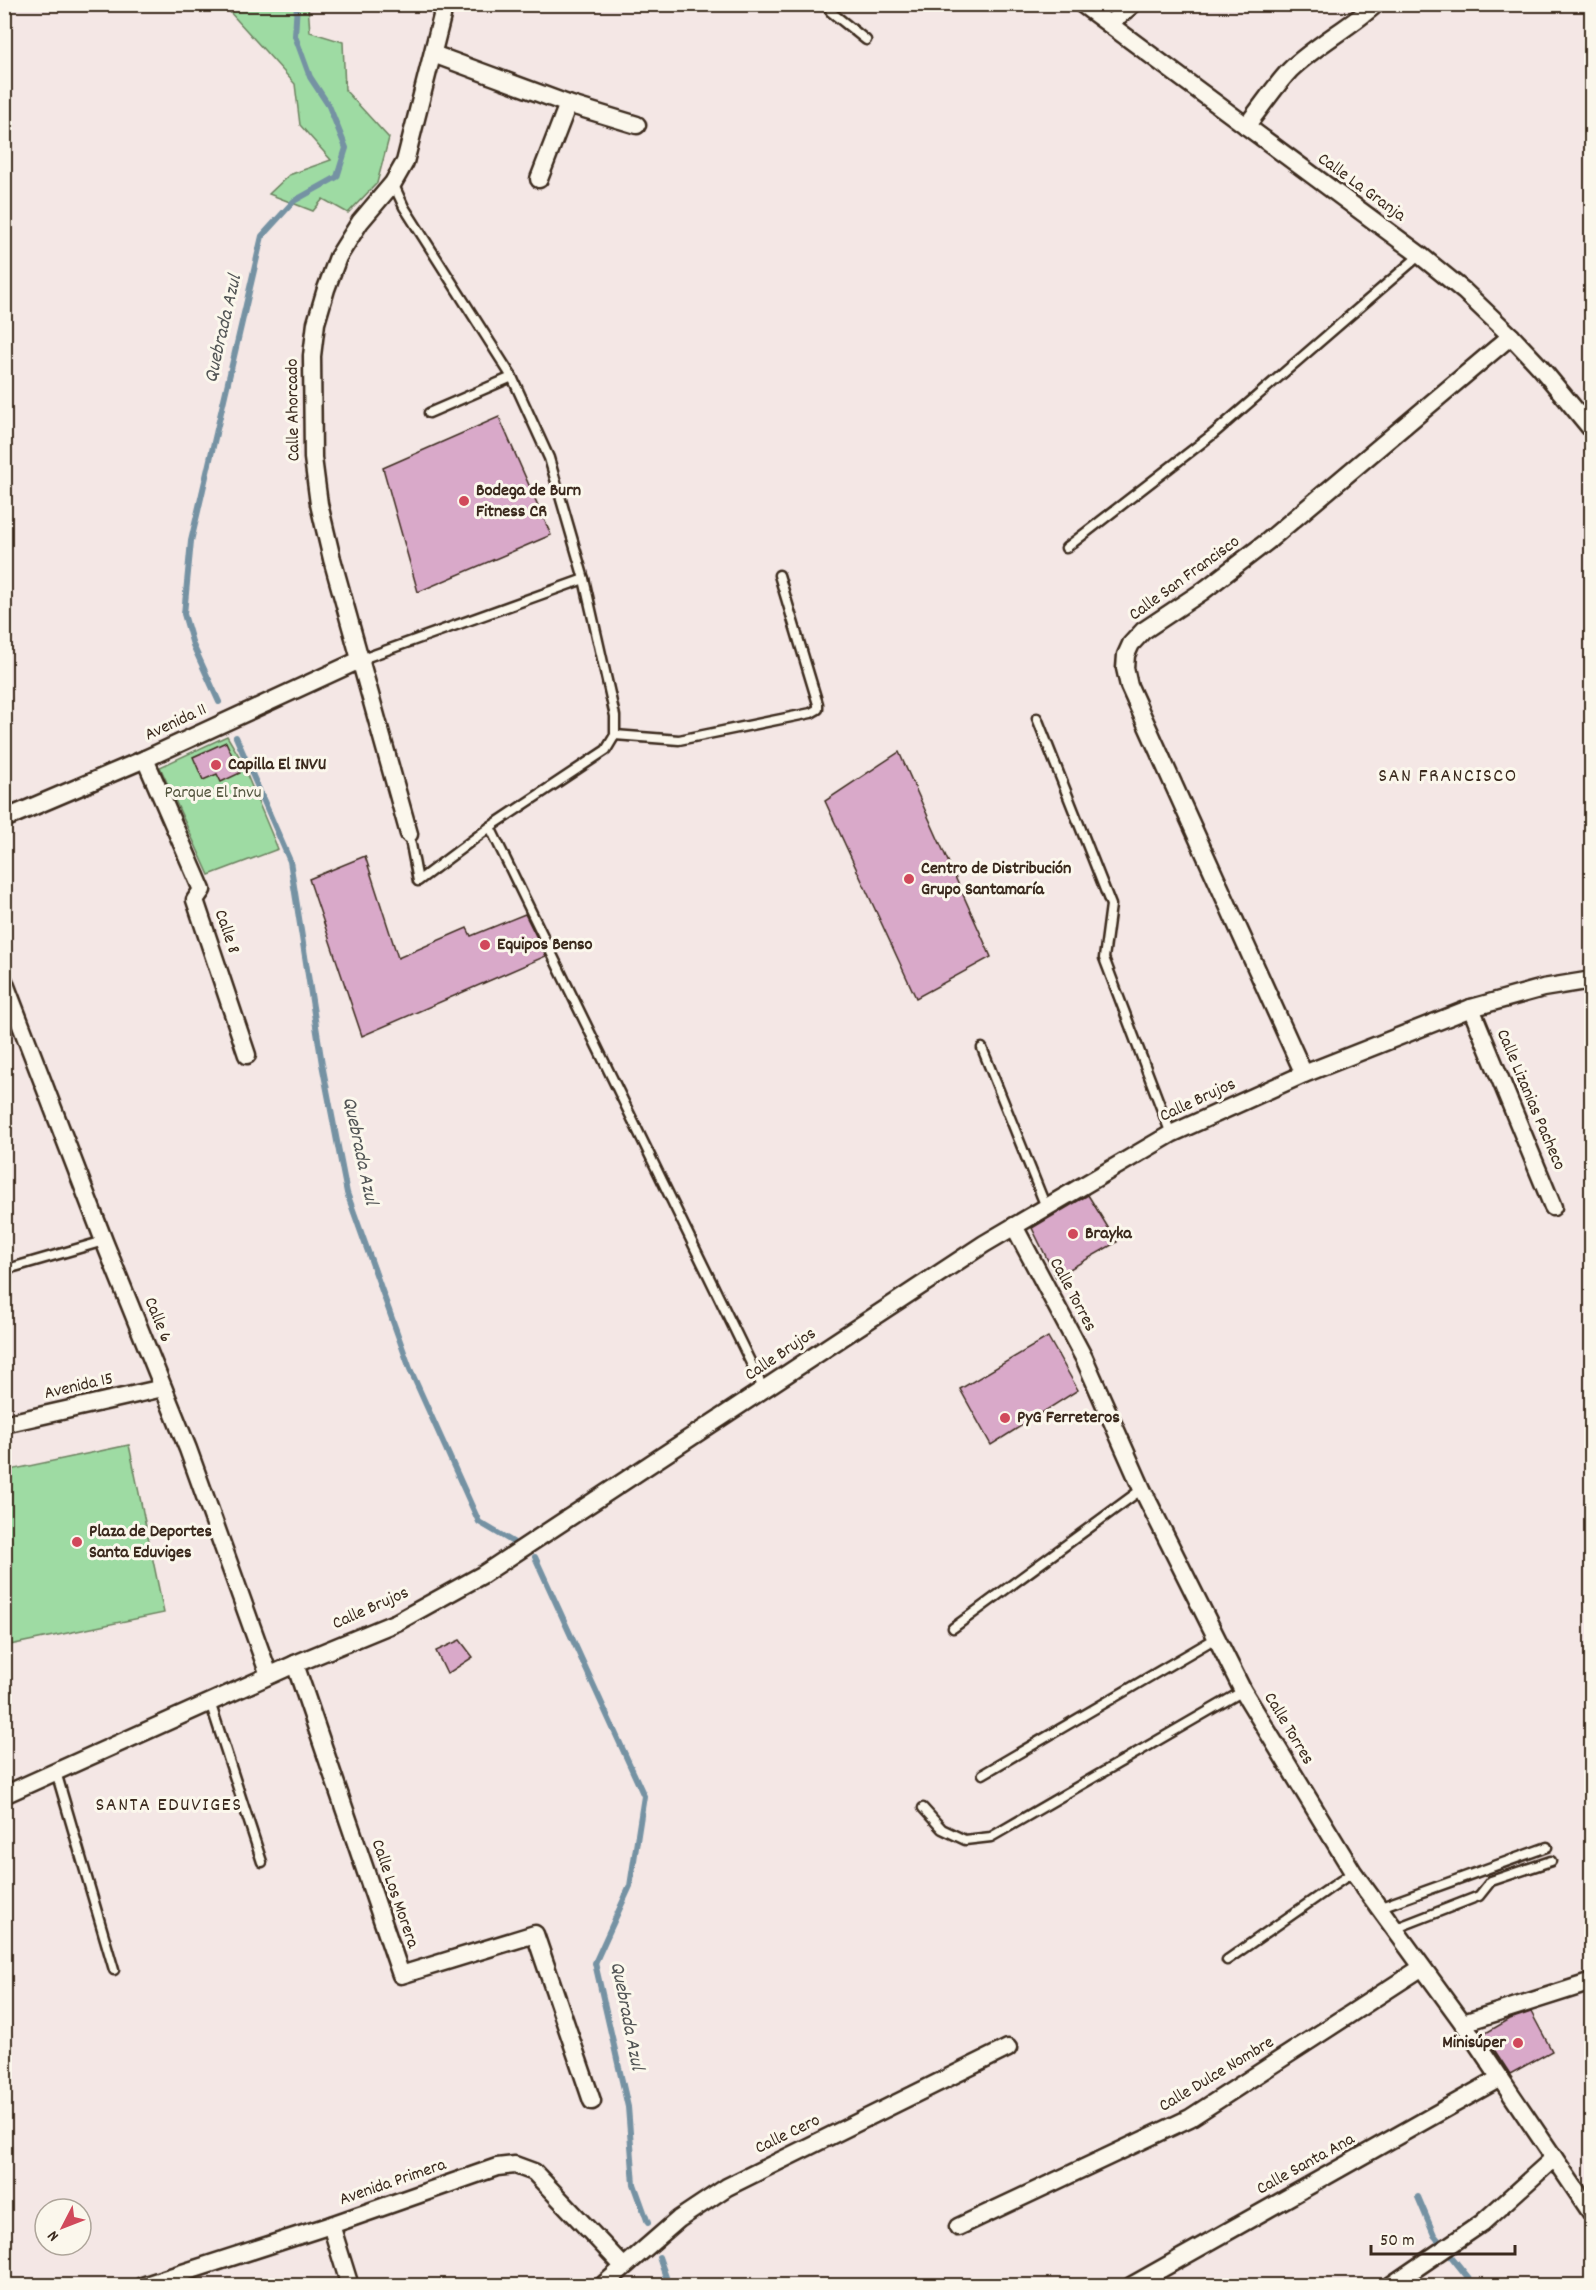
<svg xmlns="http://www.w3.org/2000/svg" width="1596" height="2290" viewBox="0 0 1596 2290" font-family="Dekko,sans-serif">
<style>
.green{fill:#9edba3;stroke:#6c8260;stroke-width:1.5}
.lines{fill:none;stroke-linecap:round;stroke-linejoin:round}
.stream{stroke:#7492a3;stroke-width:6}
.building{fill:#d9a9c9;stroke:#3b2a1e;stroke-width:1.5}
.service-casing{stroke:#3b2a1e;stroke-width:13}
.minor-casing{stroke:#3b2a1e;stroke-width:21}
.service{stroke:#fbf7ec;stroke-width:8}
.minor{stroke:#fbf7ec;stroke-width:16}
.poi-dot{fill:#d1495b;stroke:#fbf7ec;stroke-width:2}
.labels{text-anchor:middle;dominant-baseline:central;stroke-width:6;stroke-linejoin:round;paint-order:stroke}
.street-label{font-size:18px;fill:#3b2a1e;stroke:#fbf7ec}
.poi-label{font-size:18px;font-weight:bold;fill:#3b2a1e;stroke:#fbf7ec;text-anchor:start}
.park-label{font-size:18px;fill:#54563f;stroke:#fbf7ec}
.water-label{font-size:20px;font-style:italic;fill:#535656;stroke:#fbf7ec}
.neighbourhood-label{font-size:20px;letter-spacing:1.5px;fill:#3b2a1e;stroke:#fbf7ec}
</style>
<rect width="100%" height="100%" fill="#f4e7e5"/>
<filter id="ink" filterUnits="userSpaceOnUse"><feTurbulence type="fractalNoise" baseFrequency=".0167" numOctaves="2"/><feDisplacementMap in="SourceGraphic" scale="12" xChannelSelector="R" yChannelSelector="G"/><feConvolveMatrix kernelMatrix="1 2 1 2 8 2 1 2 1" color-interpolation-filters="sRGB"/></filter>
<g filter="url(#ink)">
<g class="green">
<path d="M226,5H308L310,32L343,42L345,90L389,138L377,183L348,213L323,199L313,211L269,194L289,175L331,160L300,125L295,84L227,9Z"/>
<path d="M227,736L239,756L278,849L209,875L160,767Z"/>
<path d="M129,1445L164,1613L5,1646V1471Z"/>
</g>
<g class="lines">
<g class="stream">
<path d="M219,702L193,645L184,614L191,541L262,236L294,201L337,177L346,148L329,106L310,77L295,36L297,4"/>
<path d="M236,737L290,861L322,1064L347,1193L410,1369L479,1522L513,1542"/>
<path d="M535,1557L644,1796L630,1886L595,1963L628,2107L634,2184L648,2223"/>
<path d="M1418,2197L1434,2235L1475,2286"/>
<path d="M659,2257L669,2286"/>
</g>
</g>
<g class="building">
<path d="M499,417L551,535L418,592L383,468Z"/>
<path d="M226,742L240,773L221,782L217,774L203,780L193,757Z"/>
<path d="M899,752L991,957L916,998L825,801Z"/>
<path d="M365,856L398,958L467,928L471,936L525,914L546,956L362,1036L309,879Z"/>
<path d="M1088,1195L1117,1242L1056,1277L1032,1228Z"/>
<path d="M1048,1337L1078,1390L991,1445L960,1389Z"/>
<path d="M460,1640L473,1657L447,1674L436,1651Z"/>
<path d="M1531,2012L1552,2051L1510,2074L1484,2034L1510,2019Z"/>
</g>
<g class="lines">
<defs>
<g id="service">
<path d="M828,4L831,12L866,40"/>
<path d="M393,183L404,207L512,377L549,458L584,579L615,716V735L606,750L490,827L418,881L409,834"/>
<path d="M429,413L512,377"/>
<path d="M1066,548L1213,434L1420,255"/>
<path d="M362,659L584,579"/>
<path d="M1037,718L1111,905L1104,958L1171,1134"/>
<path d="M615,735L679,740L811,713L818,709V704L779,575"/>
<path d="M490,827L764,1390"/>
<path d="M982,1048L1046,1207"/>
<path d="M4,1270L104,1241"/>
<path d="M953,1628L1142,1489"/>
<path d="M210,1702L262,1862"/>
<path d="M56,1772L114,1970"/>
<path d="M983,1774L1216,1638"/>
<path d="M923,1808L942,1829L965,1840L991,1837L1243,1691"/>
<path d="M1378,1908L1547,1847"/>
<path d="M1394,1929L1479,1896L1491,1881L1551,1861"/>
<path d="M1227,1960L1353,1872"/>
</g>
<g id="minor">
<path d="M1082,4L1420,255L1464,291L1511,336L1540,367L1592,430"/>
<path d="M1109,24L1133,4"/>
<path d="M433,54L568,104L637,125"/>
<path d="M1246,126C1261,108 1274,87 1290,70C1316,45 1349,28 1376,4"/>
<path d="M539,179L568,104"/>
<path d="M145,759L202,890L195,900L247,1055"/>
<path d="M4,819L145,759L362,659"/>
<path d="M409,834L332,559L319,504L313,458L312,356L316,323L326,289L338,257L360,222L393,183L405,162L442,16L441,4"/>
<path d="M4,981L104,1241L188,1449L269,1675"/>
<path d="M1471,1008L1553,1207"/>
<path d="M1304,1074L1129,686L1125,668L1126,655L1131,644L1143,631L1203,591L1268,541L1511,336"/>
<path d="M1014,1226L1084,1358L1142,1489L1243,1691L1353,1872L1463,2023L1592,2214"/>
<path d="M4,1424L163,1388"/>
<path d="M295,1664L401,1975L535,1934L592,2101"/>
<path d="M4,1795L295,1664L397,1622L482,1575L984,1244L1171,1134L1304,1074L1471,1008L1543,988L1592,980"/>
<path d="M1463,2023L1592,1982"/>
<path d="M331,2225L350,2286"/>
<path d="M958,2227L1190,2118L1421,1968"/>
<path d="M142,2286L331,2225L497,2167L515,2165L534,2172L623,2266"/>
<path d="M602,2286L679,2219L727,2187L1008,2048"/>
<path d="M1131,2286L1500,2078"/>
<path d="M1390,2286L1482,2223L1554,2158"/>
</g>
</defs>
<use href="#service" class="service-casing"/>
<use href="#minor" class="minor-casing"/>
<use href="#service" class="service"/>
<use href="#minor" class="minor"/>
</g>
</g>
<g class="poi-dot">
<circle cx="464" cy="501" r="6"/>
<circle cx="216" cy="765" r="6"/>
<circle cx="909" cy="879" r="6"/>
<circle cx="485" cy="945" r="6"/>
<circle cx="1073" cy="1234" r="6"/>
<circle cx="1005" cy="1418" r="6"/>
<circle cx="77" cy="1542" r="6"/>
<circle cx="1518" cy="2043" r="6"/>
</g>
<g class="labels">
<g class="street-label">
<text transform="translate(1361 188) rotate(36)">Calle La Granja</text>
<text transform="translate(294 410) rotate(-91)">Calle Ahorcado</text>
<text transform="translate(1185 579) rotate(-36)">Calle San Francisco</text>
<text transform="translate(176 723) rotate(-25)">Avenida 11</text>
<text transform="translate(226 932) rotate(71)">Calle 8</text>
<text transform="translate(1530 1100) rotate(67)">Calle Lizanias Pacheco</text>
<text transform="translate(1198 1101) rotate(-25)">Calle Brujos</text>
<text transform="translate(1072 1295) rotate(62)">Calle Torres</text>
<text transform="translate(157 1320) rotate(68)">Calle 6</text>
<text transform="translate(781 1355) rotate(-34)">Calle Brujos</text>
<text transform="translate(79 1387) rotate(-13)">Avenida 15</text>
<text transform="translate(371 1609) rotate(-24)">Calle Brujos</text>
<text transform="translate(1288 1729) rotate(59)">Calle Torres</text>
<text transform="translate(394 1894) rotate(71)">Calle Los Morera</text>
<text transform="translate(1217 2075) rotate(-31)">Calle Dulce Nombre</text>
<text transform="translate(788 2135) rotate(-26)">Calle Cero</text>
<text transform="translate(1306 2165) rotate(-29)">Calle Santa Ana</text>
<text transform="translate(393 2183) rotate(-19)">Avenida Primera</text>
</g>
<g class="poi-label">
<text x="476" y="491">Bodega de Burn<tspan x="476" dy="21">Fitness CR</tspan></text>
<text x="228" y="765">Capilla El INVU</text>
<text x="921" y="869">Centro de Distribución<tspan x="921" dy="21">Grupo Santamaría</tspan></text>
<text x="497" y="945">Equipos Benso</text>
<text x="1085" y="1234">Brayka</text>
<text x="1017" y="1418">PyG Ferreteros</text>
<text x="89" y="1532">Plaza de Deportes<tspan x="89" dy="21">Santa Eduviges</tspan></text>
<text x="1506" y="2043" text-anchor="end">Minisúper</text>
</g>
<g class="park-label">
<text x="213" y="793">Parque El Invu</text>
</g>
<g class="water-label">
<text transform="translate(224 329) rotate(-77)">Quebrada Azul</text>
<text transform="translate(359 1151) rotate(78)">Quebrada Azul</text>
<text transform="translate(626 2016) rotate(79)">Quebrada Azul</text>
</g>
<g class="neighbourhood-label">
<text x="1448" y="777">SAN FRANCISCO</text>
<text x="169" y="1806">SANTA EDUVIGES</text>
</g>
</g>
<rect width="1596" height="2290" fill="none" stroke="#fbf7ec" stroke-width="24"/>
<rect x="12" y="12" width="1572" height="2266" fill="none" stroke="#3b2a1e" stroke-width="2" filter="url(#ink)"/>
<g transform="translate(63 2227) rotate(228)"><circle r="28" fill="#fbf7ec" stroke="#aea59a" stroke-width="1.5"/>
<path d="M0-4.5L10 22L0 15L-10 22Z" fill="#d1495b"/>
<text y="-9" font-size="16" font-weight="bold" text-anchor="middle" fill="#3b2a1e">N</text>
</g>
<path d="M1371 2245v9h144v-9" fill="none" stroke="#3b2a1e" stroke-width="3"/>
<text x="1380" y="2245" font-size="18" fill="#3b2a1e" stroke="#fbf7ec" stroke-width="4.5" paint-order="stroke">50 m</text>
</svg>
